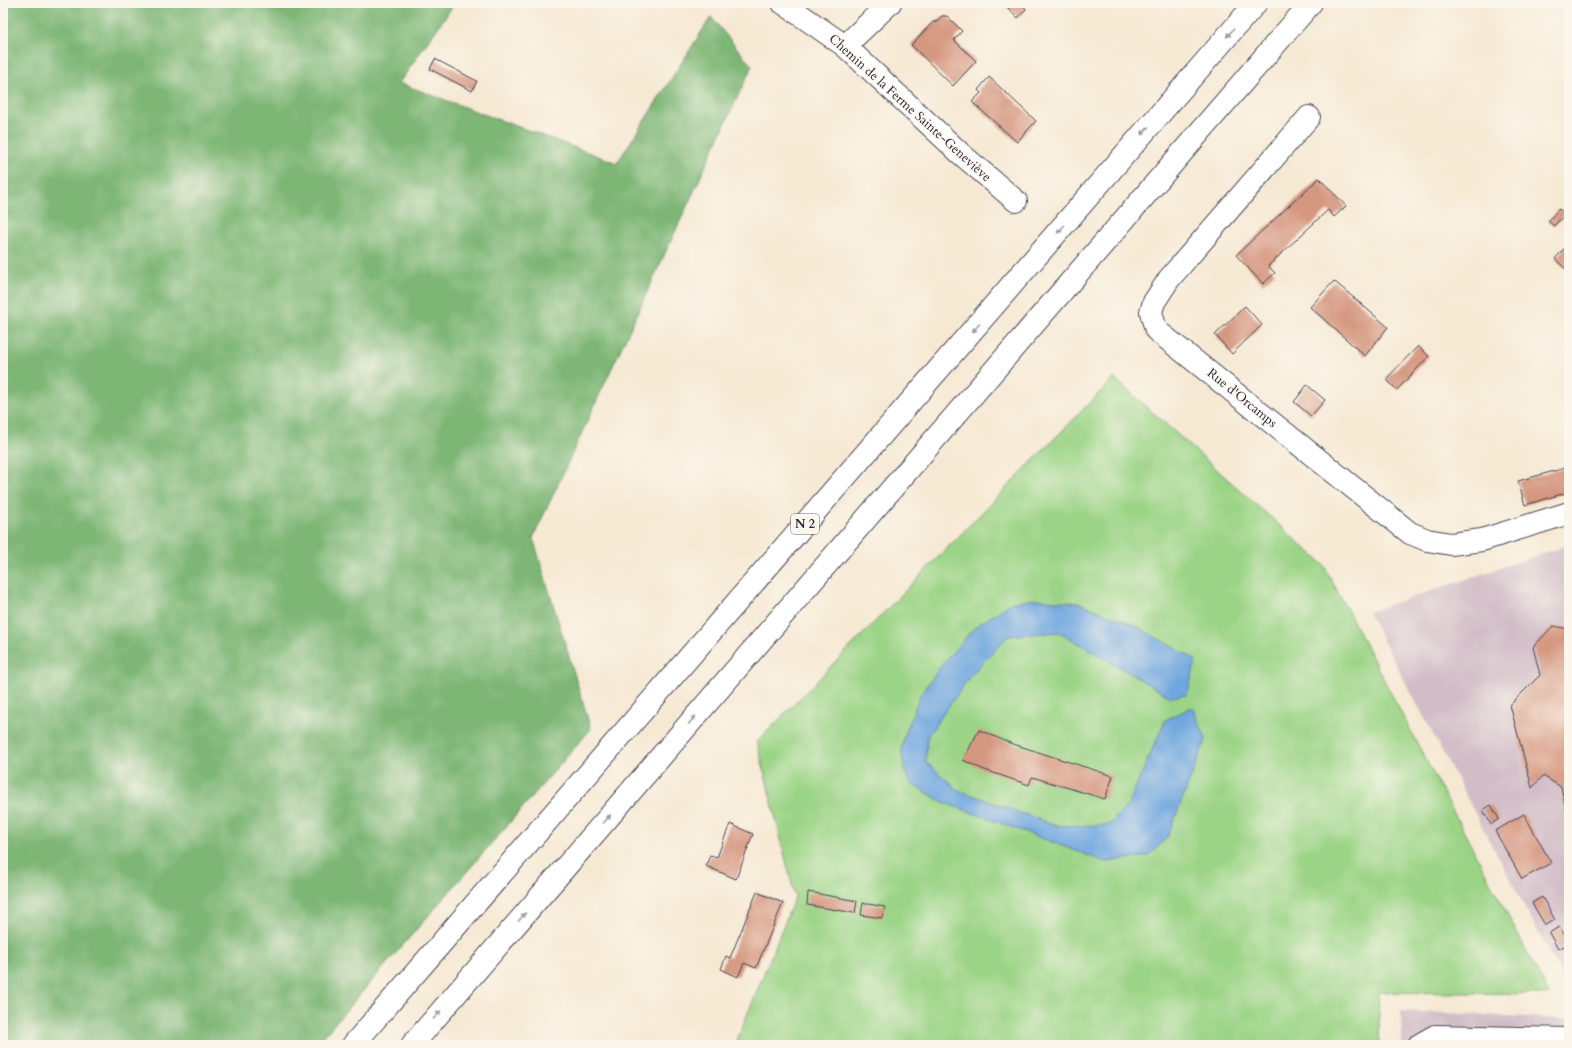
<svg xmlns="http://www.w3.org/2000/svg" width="1572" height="1048" viewBox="0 0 1572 1048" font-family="Cardo,serif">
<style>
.industrial{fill:#d2bdc7}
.green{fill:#9cd487;stroke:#5f7b61}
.forest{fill:#7db674;stroke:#506c58}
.water{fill:#71a7df;stroke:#4a648d}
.building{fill:#d59780}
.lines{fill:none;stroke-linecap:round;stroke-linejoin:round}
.minor-casing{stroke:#424052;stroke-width:24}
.highway-casing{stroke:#424052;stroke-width:24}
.minor{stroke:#fff;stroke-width:22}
.highway{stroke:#fff;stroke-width:22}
.oneway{fill:#9c9ca7}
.labels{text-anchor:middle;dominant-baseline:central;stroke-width:3;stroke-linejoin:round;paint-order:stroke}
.shield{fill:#fbf7ec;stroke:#636270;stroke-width:1}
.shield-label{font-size:12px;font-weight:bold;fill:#22223b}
.street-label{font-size:13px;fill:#22223b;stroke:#fbf7ec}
</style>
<rect width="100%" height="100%" fill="#fbf7ec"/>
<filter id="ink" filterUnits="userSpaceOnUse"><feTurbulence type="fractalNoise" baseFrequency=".025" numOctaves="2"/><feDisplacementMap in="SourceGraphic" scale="8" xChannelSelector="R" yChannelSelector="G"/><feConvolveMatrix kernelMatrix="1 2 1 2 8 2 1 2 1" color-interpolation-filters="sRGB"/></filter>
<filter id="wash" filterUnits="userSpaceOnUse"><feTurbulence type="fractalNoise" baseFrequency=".012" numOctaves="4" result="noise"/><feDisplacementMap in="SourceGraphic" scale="16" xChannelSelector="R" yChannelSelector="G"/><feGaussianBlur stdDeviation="0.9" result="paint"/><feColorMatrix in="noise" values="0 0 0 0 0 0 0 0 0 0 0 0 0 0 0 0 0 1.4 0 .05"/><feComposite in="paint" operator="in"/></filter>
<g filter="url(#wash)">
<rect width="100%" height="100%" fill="#f6e9d4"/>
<g class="industrial">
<path d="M1569,545V990L1368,612Z"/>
<path d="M1401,1011L1569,1019V1045H1402Z"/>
</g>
<path class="green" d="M1114,378L1323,564L1549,994L1378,992L1380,1045H735L795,897L757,742Z"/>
<path class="forest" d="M3,3H455L399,83L617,163L711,17L752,66L533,538L591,729L316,1045H3Z"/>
<path class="water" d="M1036,599L1079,603L1134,625L1196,660L1187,695L1170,697L1059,632L1008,636L970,676L936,724L927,737L926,762L958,790L1057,826L1109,825L1128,805L1165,720L1192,707L1206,739L1168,836L1149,856L1106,862L943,802L911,784L905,772L902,756V748L904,737L920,695L943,663L975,627L1013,602Z"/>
<g id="blocks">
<g class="building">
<path d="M1003,3H1021L1026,9L1018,18Z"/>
<path d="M942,16H947L962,31L954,40L976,61L953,86L911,45L934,21L935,23Z"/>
<path d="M435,59L477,81L472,91L430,69Z"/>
<path d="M989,77L1036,121L1017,142L972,102L981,93L978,90Z"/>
<path d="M1319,178L1346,206L1334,217L1328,210L1268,266L1275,273L1263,284L1236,255Z"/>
<path d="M1559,209L1565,214L1554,226L1548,221Z"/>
<path d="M1569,243V272L1555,259Z"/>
<path d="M1334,281L1388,327L1365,356L1310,307Z"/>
<path d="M1245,306L1262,325L1232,354L1215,335Z"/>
<path d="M1418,346L1429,356L1397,390L1386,379Z"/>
<path d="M1307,385L1325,400L1311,416L1294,402Z"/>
<path d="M1569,467V492L1525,505L1518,481Z"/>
<path d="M1553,626L1569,629L1568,817L1561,787L1543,776L1532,788L1510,705L1540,675L1533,647Z"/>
<path d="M979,730L1010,743L1113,776L1105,799L1032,777L1029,785L982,769L963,760Z"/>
<path d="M1491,805L1499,819L1491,824L1483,810Z"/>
<path d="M1524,814L1551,863L1522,879L1495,831Z"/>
<path d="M730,824L753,834L736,879L706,866L710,855L717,857Z"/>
<path d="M757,892L783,903L756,968L744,963L738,977L721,969L726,956L730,958Z"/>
<path d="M808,892L857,901L855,913L807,905Z"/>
<path d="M1542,897L1555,920L1545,925L1532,903Z"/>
<path d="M863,903L885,907L882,918L861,915Z"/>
<path d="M1559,927L1568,944L1558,949L1549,933Z"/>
</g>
</g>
</g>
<g filter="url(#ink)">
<use href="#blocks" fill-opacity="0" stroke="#424052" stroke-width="1"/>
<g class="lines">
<defs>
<g id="minor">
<path d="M783,3L845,46L960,153L1016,201"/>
<path d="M845,46L890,3"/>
<path d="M1309,117L1169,279L1154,302L1151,312L1156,330L1410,533L1427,540L1451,544L1482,540L1569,513"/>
<path d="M1419,1045L1435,1036L1569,1039"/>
</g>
<g id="highway">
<path d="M353,1045L1256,3"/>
<path d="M412,1045L1311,3"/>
</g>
</defs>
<use href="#minor" class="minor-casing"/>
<use href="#highway" class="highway-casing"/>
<use href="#minor" class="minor"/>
<use href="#highway" class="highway"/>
</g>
<defs><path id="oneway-solid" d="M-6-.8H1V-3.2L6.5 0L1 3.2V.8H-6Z"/></defs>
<g class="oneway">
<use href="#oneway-solid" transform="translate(1230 33) rotate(131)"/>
<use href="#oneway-solid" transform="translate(1145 131) rotate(131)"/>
<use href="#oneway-solid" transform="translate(1061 229) rotate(131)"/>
<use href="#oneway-solid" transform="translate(976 328) rotate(131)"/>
<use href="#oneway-solid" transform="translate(692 720) rotate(-49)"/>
<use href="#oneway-solid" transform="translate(607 819) rotate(-49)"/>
<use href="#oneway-solid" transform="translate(522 917) rotate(-49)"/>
<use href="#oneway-solid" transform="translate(437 1015) rotate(-49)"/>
</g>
</g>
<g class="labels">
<rect class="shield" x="791" y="514" width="28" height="20" rx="3"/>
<g class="shield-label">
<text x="805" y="524">N 2</text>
</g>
<g class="street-label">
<text transform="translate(910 108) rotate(42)">Chemin de la Ferme Sainte-Geneviève</text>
<text transform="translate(1242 398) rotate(39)">Rue d'Orcamps</text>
</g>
</g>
<rect width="1572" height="1048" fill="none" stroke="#fbf7ec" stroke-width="16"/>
</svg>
